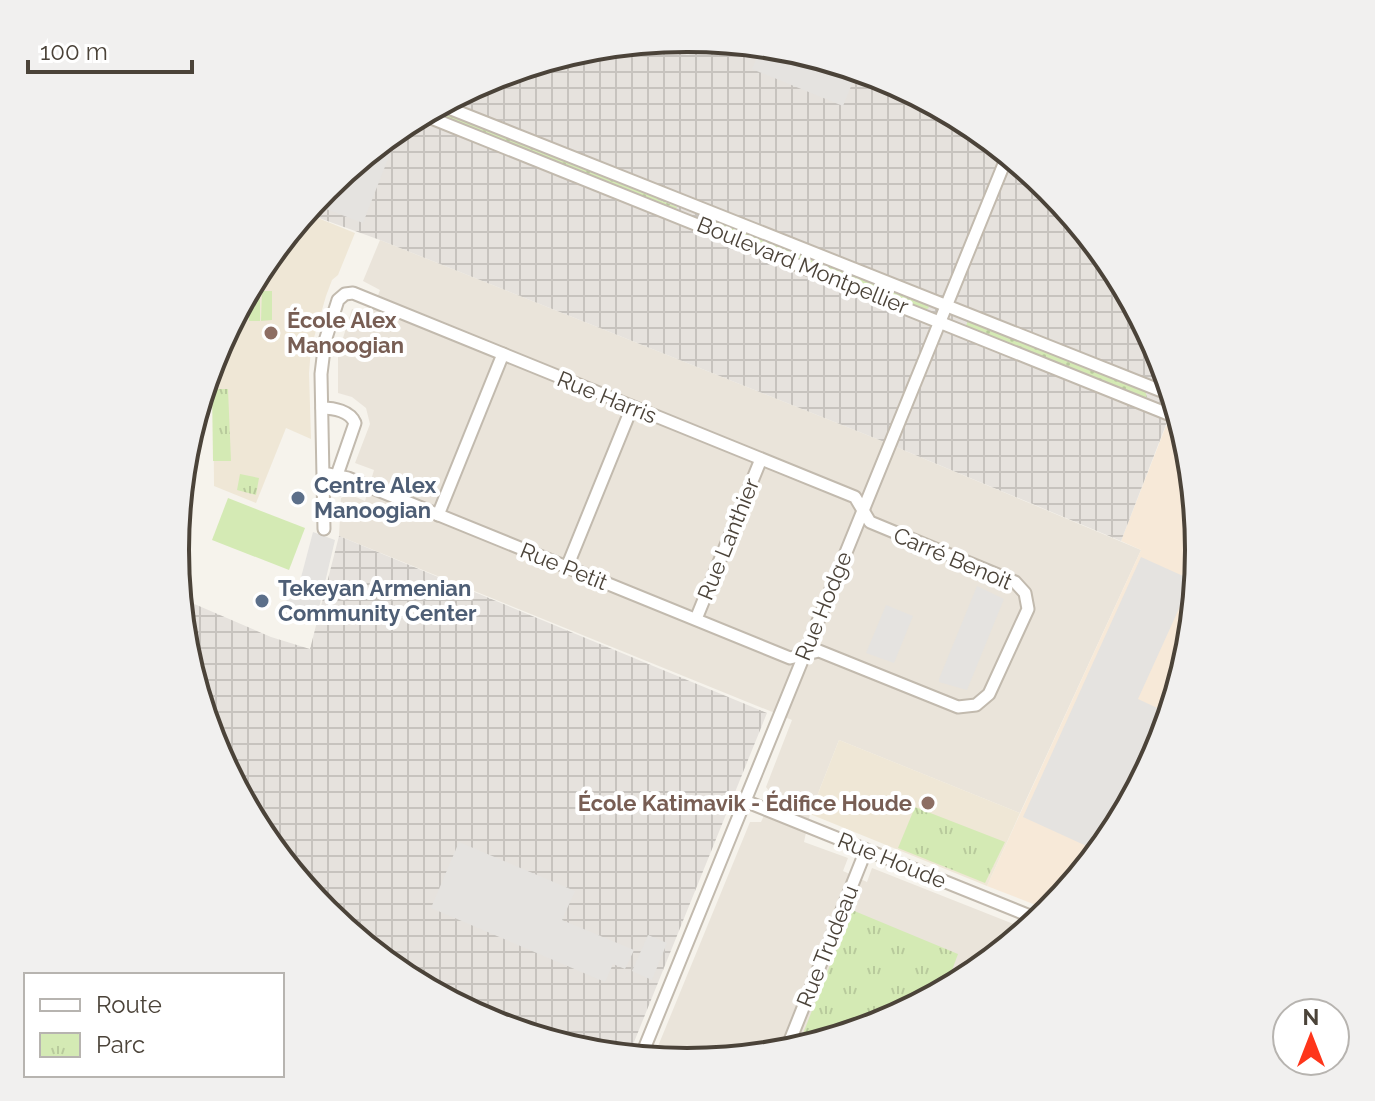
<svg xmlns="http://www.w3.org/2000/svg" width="1375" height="1101" viewBox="0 0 1375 1101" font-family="Raleway,sans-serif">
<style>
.residential{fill:#eae4da}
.commercial{fill:#f7e9d8}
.industrial{fill:url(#industrial-grid)}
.education{fill:#efe7d6}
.grass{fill:url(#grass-dots)}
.park{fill:url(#park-tufts)}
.pitch{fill:#d4eab4}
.parking{fill:#e5e3e0}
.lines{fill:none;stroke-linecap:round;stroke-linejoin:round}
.minor-casing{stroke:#c2baae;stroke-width:15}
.minor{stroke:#fff;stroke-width:11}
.education-dot{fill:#8d6e63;stroke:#fff;stroke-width:3}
.service-dot{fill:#5c6f8a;stroke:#fff;stroke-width:3}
.labels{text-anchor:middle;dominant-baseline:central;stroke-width:8;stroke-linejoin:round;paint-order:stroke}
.street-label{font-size:22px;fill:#4b4339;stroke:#fff}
.education-label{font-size:22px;font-weight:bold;fill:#785e54;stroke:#fff;text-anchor:start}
.service-label{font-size:22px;font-weight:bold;fill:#4e5e75;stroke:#fff;text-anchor:start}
.rim{fill:none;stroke:#4b4339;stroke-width:4}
</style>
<defs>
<pattern id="industrial-grid" width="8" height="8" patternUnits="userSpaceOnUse" patternTransform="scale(2)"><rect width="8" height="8" fill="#e6e2dd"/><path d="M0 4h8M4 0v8" fill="none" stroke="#c7c3be"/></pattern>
<pattern id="grass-dots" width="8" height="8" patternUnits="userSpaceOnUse" patternTransform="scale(2)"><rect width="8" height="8" fill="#d4eab4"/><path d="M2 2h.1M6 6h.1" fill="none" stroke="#b8ca9c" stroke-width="1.8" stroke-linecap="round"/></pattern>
<pattern id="park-tufts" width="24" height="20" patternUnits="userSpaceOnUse" patternTransform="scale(2)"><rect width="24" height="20" fill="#d4eab4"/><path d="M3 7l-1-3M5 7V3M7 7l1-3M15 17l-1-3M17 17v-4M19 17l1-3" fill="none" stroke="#b8ca9c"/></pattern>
</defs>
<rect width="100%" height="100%" fill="#f6f3ec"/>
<path class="residential" d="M380,240L877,439L1141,550L1020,813L839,740L810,814L804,842L848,858L843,871L867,882L872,868L1026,929L883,1024L687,1063L654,1056L750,822H761L773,796L766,787L792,720L339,536L341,498L349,494L365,501L374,470L355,463L370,424L366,408L352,397L338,393V354L352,309L371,314L380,290L363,281Z"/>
<path class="commercial" d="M1166,426L1176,429L1200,551L1161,747L1051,911L987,886L1141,550L1121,541Z"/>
<g class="industrial">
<path d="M688,38L884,77L1050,188L1161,355L1172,409L1121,541L877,439L380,240L308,214L325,188L492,77Z"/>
<path d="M339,536L767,713L630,1052L491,1024L325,913L214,746L185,600L271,637L310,649Z"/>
</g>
<g class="education">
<path d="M308,214L355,233L338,275L332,280L326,296L311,348L309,373L311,439L286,428L256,503L214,486L213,362L214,354Z"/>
<path d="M839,740L1020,813L987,886L810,814Z"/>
</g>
<g class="grass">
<path d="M443,110L657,196V199L677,207L675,211L435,115Z"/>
<path d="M707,219L718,223L719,220L827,267L829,264L926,303L929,308L924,310L705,223Z"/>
<path d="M968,320L1145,391L1147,397L1143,398L968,327L966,326Z"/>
</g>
<g class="park">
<path d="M212,389H228L231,461H213Z"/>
<path d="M240,474L259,478L256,495L237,490Z"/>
<path d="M915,807L1005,842L985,883L898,848Z"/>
<path d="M852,910L958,954L948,981L883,1024L800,1041Z"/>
</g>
<g class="pitch">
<path d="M256,291H260V321H249V302Z"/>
<path d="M262,291H272V320L261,321Z"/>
<path d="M228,498L305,528L289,570L212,540Z"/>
<path d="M835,1007L840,1009L878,1025L823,1034Z"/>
</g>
<g class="parking">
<path d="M759,52L819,64L854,79L843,106L752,69Z"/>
<path d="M395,141L363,223L326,209L337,180Z"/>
<path d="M313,532L335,540L315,625L280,616L293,585H299Z"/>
<path d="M1141,557L1192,580L1138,699L1168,713L1161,747L1093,849L1023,817Z"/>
<path d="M977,586L1004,599L967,690L939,682V679Z"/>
<path d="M886,605L913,616L894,663L866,653Z"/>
<path d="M459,842L575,891L562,920L634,950L625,969L613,964L605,982L431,908Z"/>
<path d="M648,935L667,943L652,980L632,971Z"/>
</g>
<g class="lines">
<defs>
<g id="minor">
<path d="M446,107L1169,394"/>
<path d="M431,118L1173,416"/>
<path d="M322,408C334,408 350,411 355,423L337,475"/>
<path d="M323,473L348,478L790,658L819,651L958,707L976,705L989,694L1028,609L1025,593L1015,582L870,522L855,497L353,293L345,294L338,300L325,341L321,374L324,529"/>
<path d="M438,515L503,354"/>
<path d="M567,567L632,407"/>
<path d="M696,619L761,459"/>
<path d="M745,801L1040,920"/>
<path d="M789,1043L866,850"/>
<path d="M642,1054L1006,159"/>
</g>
</defs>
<use href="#minor" class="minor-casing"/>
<use href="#minor" class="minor"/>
</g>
<g class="education-dot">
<circle cx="271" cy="333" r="8"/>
<circle cx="928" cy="803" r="8"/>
</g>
<g class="service-dot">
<circle cx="298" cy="498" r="8"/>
<circle cx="262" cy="601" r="8"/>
</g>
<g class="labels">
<g class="street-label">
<text transform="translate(803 265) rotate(22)">Boulevard Montpellier</text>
<text transform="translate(607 397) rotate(22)">Rue Harris</text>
<text transform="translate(728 539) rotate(-68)">Rue Lanthier</text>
<text transform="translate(953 558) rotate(23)">Carré Benoit</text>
<text transform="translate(564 566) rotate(22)">Rue Petit</text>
<text transform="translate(823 606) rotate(-68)">Rue Hodge</text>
<text transform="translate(892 860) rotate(22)">Rue Houde</text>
<text transform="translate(827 946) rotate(-68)">Rue Trudeau</text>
</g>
<g class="education-label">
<text x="287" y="320">École Alex<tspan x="287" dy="25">Manoogian</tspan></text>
<text x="912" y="803" text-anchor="end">École Katimavik - Édifice Houde</text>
</g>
<g class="service-label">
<text x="314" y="485">Centre Alex<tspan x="314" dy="25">Manoogian</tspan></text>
<text x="278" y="588">Tekeyan Armenian<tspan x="278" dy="25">Community Center</tspan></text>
</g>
</g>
<path d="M0 0H1375V1101H0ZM189 550a498 498 0 1 1 996 0a498 498 0 1 1-996 0Z" fill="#f1f0ef" fill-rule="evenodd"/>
<path class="rim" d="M189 550a498 498 0 1 1 996 0a498 498 0 1 1-996 0Z"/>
<rect x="24" y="973" width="260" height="104" fill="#ffffff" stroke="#b7b4b0" stroke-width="2"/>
<rect x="40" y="999" width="40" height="12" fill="#ffffff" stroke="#b7b4b0" stroke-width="2"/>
<text x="96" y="1013" font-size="24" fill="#4b4339">Route</text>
<rect x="40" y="1033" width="40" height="24" fill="url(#park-tufts)" stroke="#b7b4b0" stroke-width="2"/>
<text x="96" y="1053" font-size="24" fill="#4b4339">Parc</text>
<g transform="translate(1311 1037)"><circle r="38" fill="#ffffff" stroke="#b7b4b0" stroke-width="2"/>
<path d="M0-6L14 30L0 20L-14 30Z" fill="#fe361b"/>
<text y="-12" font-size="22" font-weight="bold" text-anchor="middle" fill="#4b4339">N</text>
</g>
<path d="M28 60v12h164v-12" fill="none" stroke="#4b4339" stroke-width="4"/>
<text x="40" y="60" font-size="24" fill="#4b4339" stroke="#ffffff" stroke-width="6" paint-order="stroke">100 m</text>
</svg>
